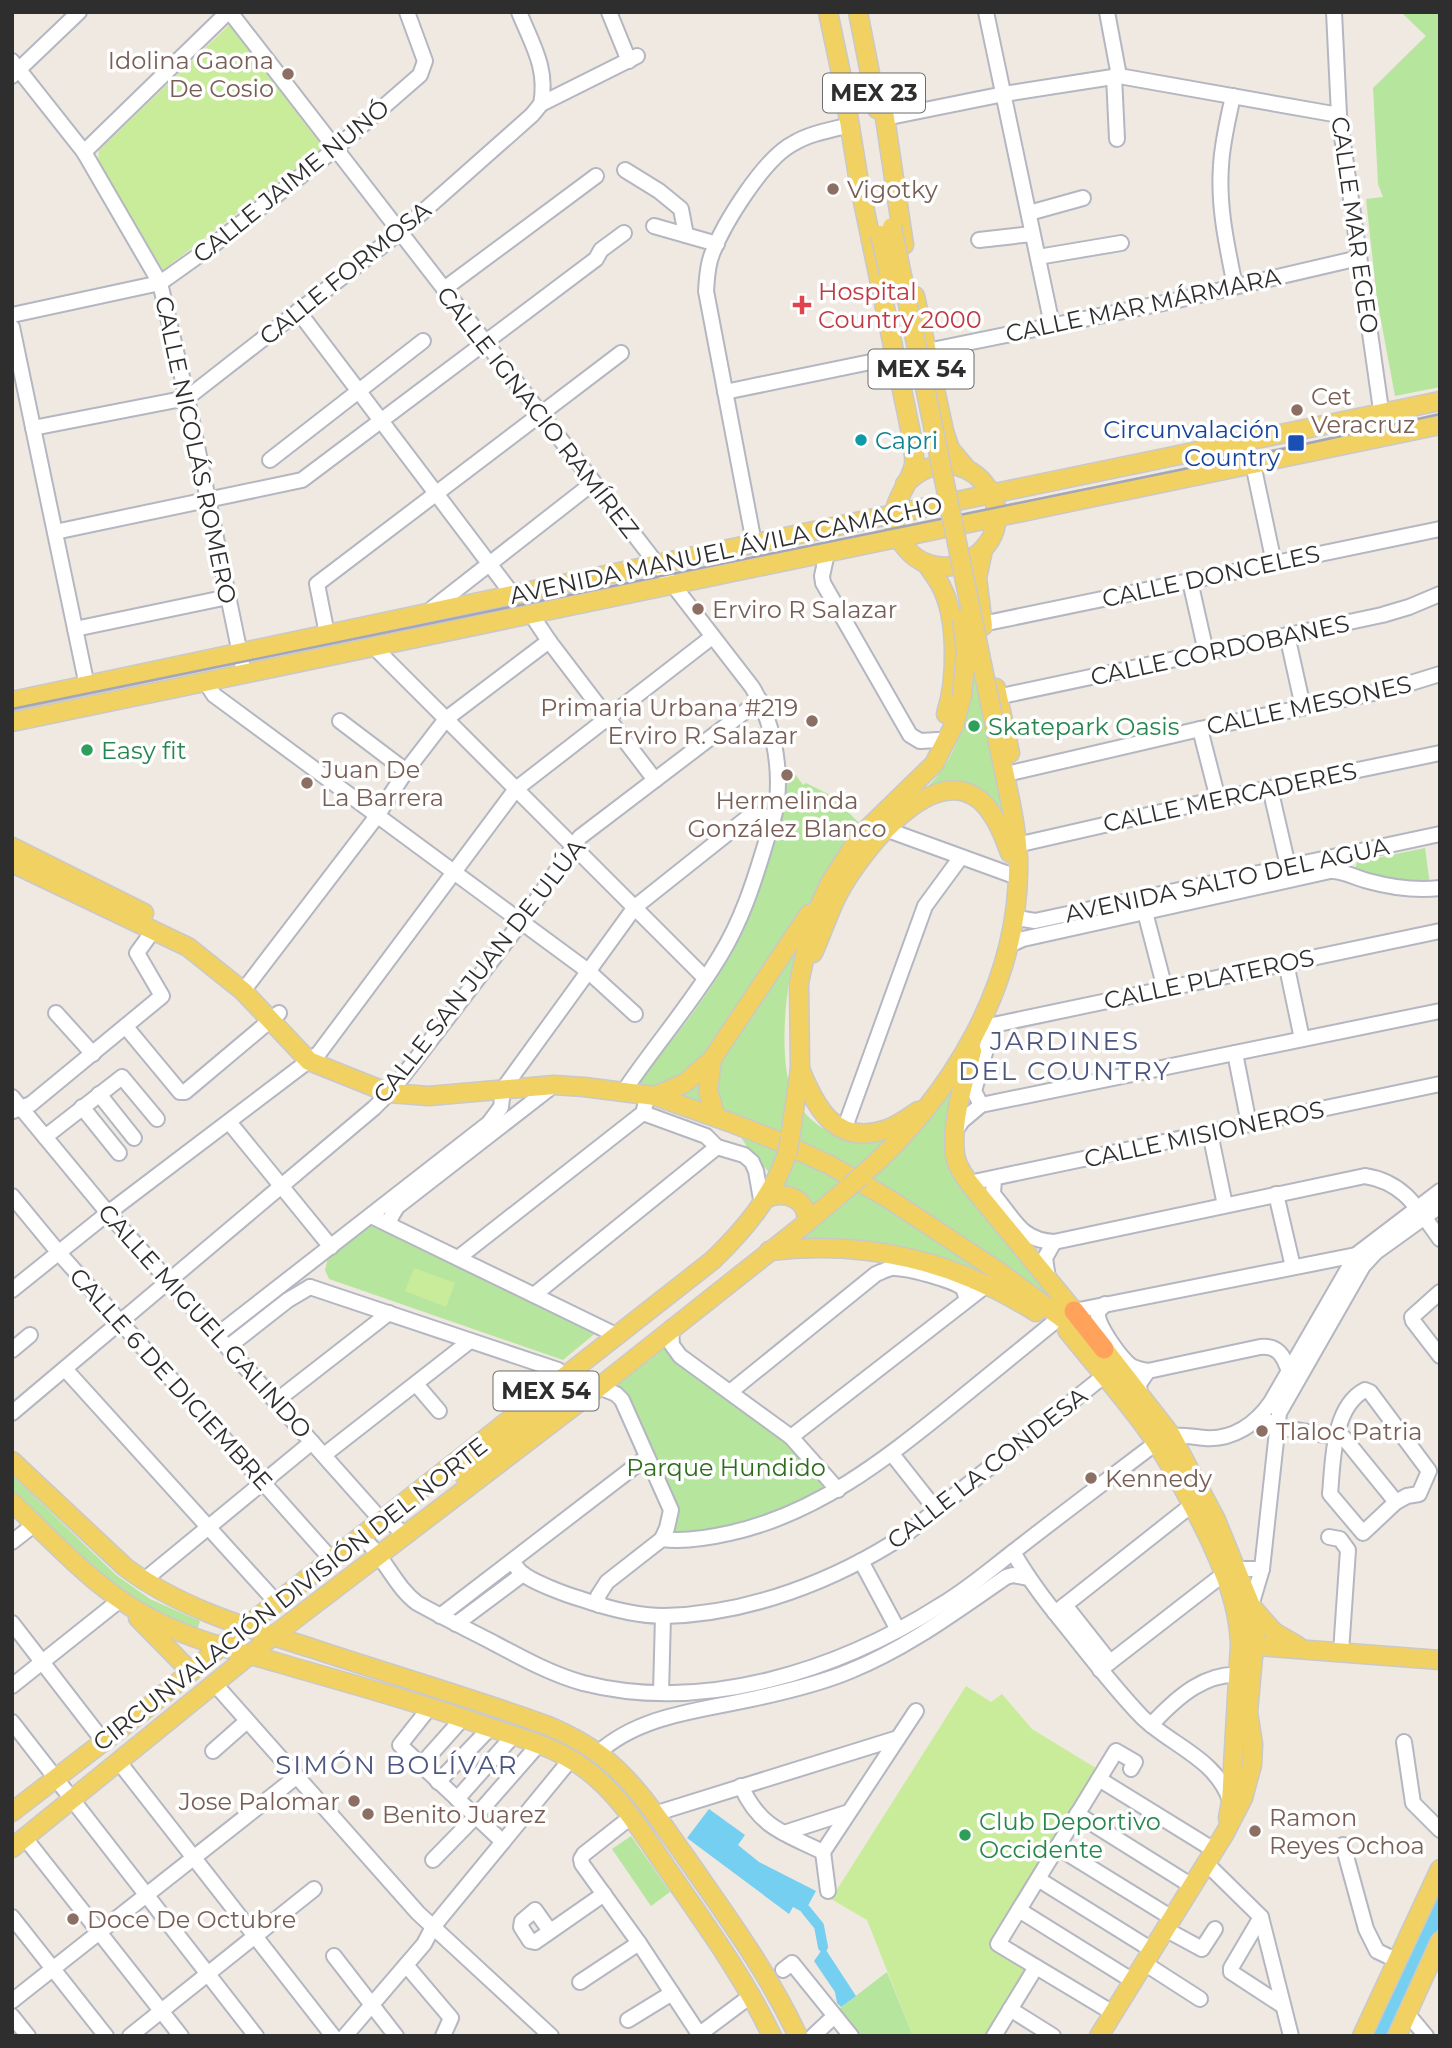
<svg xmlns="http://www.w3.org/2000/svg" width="1452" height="2048" viewBox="0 0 1452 2048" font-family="Montserrat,sans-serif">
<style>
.green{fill:#b6e59e}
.pitch{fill:#c9ec9a}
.water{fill:#75cff0}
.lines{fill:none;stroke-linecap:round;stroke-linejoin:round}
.canal{stroke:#75cff0;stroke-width:10}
.minor-casing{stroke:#b4b7c1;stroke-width:18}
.major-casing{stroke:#c9c9c9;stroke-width:21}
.highway-casing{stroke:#c9c9c9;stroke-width:23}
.minor{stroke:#fff;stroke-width:14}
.major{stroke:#f2d163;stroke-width:18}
.highway{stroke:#ffa35c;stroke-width:19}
.rail{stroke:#a3a6b8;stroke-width:2.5}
.major-bridge-casing{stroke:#c9c9c9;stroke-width:21;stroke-linecap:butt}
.major-bridge{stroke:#f2d163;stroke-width:18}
.education-dot{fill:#8d6e63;stroke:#fff;stroke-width:2.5}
.health-dot{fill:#e0444e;stroke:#fff;stroke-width:2.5}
.culture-dot{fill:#0f9aa8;stroke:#fff;stroke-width:2.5}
.transit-dot{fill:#1a4fb4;stroke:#fff;stroke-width:2.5}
.leisure-dot{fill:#2e9e5b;stroke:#fff;stroke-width:2.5}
.labels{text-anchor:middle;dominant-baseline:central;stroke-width:7;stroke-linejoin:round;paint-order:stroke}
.shield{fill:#fff;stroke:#6d6d6d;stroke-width:2}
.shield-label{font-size:23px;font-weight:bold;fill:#2e2e2e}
.education-label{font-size:24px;fill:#785e54;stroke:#fff;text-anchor:start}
.street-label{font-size:24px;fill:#2e2e2e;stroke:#fff}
.health-label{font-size:24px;fill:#be3a42;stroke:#fff;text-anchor:start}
.transit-label{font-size:24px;fill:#164399;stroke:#fff;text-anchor:end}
.culture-label{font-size:24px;fill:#0d838f;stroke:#fff;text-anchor:start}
.leisure-label{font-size:24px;fill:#27864d;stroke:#fff;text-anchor:start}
.park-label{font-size:24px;fill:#2c6e1b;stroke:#fff}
.neighbourhood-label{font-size:26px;letter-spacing:2px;fill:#4d5680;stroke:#fff}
</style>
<rect width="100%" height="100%" fill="#efe9e1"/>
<g class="green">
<path d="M1401,12H1440V387L1395,396L1377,299L1366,199L1383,197L1378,184L1373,88L1426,36Z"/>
<path d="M974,676L1002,802L1004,828L974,791L914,800C923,791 933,782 941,771C961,744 969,709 974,676Z"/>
<path d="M795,774L803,785L806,783L832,796L863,827C843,865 818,901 801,940C785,975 778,1057 792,1093C799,1111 820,1130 838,1135C848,1138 917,1118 932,1114L955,1082L948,1145L1065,1306L990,1282L793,1245L808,1228L784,1189L749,1150L729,1118L627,1089C669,1049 713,990 740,938C754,909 763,877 771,846C776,824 782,805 782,782Z"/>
<path d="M1425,848L1430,885L1396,883L1355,870L1357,862Z"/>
<path d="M369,1225L598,1331L563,1360L329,1279L325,1270L328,1258Z"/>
<path d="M662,1342L792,1442L831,1485L800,1505L731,1528L676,1535L614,1386Z"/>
<path d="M12,1475L116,1575L150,1599L200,1621L197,1630C120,1604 70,1546 12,1492Z"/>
<path d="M631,1836L670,1892L651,1906L612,1849Z"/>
<path d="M887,1972L913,2036H856L835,2012Z"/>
</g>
<g class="pitch">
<path d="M229,25L323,147L163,270L98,161L99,150Z"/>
<path d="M414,1268L455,1283L446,1307L405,1291Z"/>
<path d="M966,1686L991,1702L1002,1694L1032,1729L1099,1770L989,1947L1026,1971L986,2036H913L867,1920L831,1899Z"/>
</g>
<g class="water">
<path d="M709,1809L745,1835L738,1845L759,1862L816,1891L804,1913L793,1907L789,1914L687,1838Z"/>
<path d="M1440,1889V1925L1388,2036H1370Z"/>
<path d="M824,1947L856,1996L841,2007L837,2003L835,1992L814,1961Z"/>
</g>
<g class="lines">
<path class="canal" d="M806,1910L819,1926L823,1947"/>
<defs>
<g id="minor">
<path d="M230,12L752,687C772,719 781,763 777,800C776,814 770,829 766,842C754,882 742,920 720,956C692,1003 655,1045 624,1091"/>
<path d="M519,12C532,44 548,68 541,104"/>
<path d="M609,12L629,61"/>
<path d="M986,12L1052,325"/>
<path d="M1107,12L1119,76"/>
<path d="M1334,12L1339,115L1381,410L1387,436"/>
<path d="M12,61L84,152L160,283L187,398L244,673"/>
<path d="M12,76L79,12"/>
<path d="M1114,76L1117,139"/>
<path d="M1233,96C1228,119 1222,143 1221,166C1218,207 1227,246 1235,286"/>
<path d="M885,118L1004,94L1119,76L1339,115"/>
<path d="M84,152L228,12"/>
<path d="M625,170L659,191L681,209L686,235"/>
<path d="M1029,213L1083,198"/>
<path d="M654,226L717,244"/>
<path d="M979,240L1032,234"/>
<path d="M1038,257L1121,243"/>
<path d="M444,289L596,176"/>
<path d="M298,311L513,595"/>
<path d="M12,315L160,283L212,246L335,149L420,75L425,61L407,12"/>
<path d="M12,327L87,686"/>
<path d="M927,351L1178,300L1359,258"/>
<path d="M725,392L895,357"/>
<path d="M33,428L187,398L400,232L532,115L541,104L637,56"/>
<path d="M270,460L423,341"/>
<path d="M1253,464L1274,563"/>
<path d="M55,532L302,480L596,259L601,250L624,233"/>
<path d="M754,543L706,291C707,279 707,266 712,254C724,223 764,158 794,143C811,133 831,130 850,125"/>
<path d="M827,553L822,576L823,583L910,735L920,741L938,740"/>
<path d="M1190,581L1206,652"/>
<path d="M429,611L593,483"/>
<path d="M531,614L549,641L655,780"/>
<path d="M982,624L1440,529"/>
<path d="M75,629L228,597"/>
<path d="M327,634L317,584L621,353"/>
<path d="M1287,635L1303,707"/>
<path d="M375,645L378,651L705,978"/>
<path d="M206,683L214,695L588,971L635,1014"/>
<path d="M997,697L1382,615L1409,607L1440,594"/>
<path d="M340,721L406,771"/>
<path d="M1200,729L1218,799"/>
<path d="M1015,772L1200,729L1388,690L1440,674"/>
<path d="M1270,788L1288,866"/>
<path d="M885,829L1017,877"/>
<path d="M1021,844L1218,799L1440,753"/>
<path d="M1145,912L1165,989"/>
<path d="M1014,915L1023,919L1035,921L1440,834"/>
<path d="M1006,952L1012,944L1023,939L1330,871C1343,870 1355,878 1368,881C1390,887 1416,891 1440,888"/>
<path d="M1286,963L1302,1039"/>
<path d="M243,991L377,816L406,771L446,719L549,641"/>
<path d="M56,1013L93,1054"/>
<path d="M126,1027L180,1092H185L279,1013"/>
<path d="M979,1028L1440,931"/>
<path d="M1235,1053L1249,1124"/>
<path d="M99,1094L134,1138"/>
<path d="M12,1097L108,1213L382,1521L389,1520L404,1535"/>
<path d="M981,1105L974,1091L993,1025"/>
<path d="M82,1107L119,1153"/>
<path d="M13,1111L31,1104L162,996L137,953L150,935"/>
<path d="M643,1113L706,1136L717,1147L744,1155L752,1162L756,1171L762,1205"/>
<path d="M229,1122L331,1247"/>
<path d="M844,1130L925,906L961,857"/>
<path d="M955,1131L962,1121L981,1105L1440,1011"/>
<path d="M1210,1133L1225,1205"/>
<path d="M45,1137L122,1077L157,1119"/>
<path d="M994,1179L993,1194L997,1199C1016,1222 1022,1240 1054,1242L1365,1176C1404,1182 1418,1209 1440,1239"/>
<path d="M969,1183L1440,1084"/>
<path d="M1276,1194L1293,1267"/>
<path d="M12,1196L59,1253L332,1560"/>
<path d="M371,1216L616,1335"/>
<path d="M390,1225L391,1217L397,1207L554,1085"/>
<path d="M458,1258L643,1113L648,1095"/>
<path d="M1048,1278L1045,1258L1054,1242"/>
<path d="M310,1287L558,1370L564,1377"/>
<path d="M12,1290L108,1213L319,1053L516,789L712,637"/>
<path d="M1440,1292L1412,1317L1413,1321L1440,1356"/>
<path d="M534,1295L717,1147"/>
<path d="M1105,1304L1098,1312C1096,1325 1121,1358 1131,1366C1137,1369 1142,1370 1148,1371"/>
<path d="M1074,1311L1356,1255"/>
<path d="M671,1328L672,1345L680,1356L791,1437L838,1490"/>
<path d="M217,1335L489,1123L501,1107L503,1089L635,907L747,818L760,815L772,819"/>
<path d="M228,1347L288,1300L310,1287"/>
<path d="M12,1350L30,1335"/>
<path d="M65,1369L277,1603"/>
<path d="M416,1384L439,1411"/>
<path d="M599,1387L616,1394L622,1400L671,1510L667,1528L662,1539"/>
<path d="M1365,1390L1370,1392L1429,1471L1419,1494L1407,1496L1396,1502L1363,1533L1330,1494C1333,1463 1332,1407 1365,1390Z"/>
<path d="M730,1392L876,1274C881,1272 887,1269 892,1268C906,1267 952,1280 963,1288L967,1299"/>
<path d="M1140,1396L1139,1384L1148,1371L1260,1347C1278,1345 1284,1356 1289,1372"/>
<path d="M276,1401L389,1313"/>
<path d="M12,1413L374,1108L393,1089L522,921L580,837L760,700"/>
<path d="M1270,1422L1277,1427L1344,1438L1396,1502"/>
<path d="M791,1437L988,1284"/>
<path d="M892,1454L937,1511"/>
<path d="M324,1455L470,1341"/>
<path d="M360,1537C383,1552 393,1585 417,1603C442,1617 467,1629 492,1642C522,1658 551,1674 583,1683C704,1714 839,1670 941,1605C968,1589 992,1568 1017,1549C1063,1513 1110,1478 1156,1443C1176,1432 1183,1436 1205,1438C1233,1440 1256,1424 1271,1402L1356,1255L1440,1191"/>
<path d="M1329,1537L1340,1539L1348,1550L1341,1652"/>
<path d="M12,1542L35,1524"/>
<path d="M1013,1552C1030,1582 1051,1608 1073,1635C1095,1663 1117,1691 1142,1717C1172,1746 1215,1758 1230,1800"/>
<path d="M512,1561C515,1565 518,1570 522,1573C532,1582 567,1595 581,1599C607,1608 636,1616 664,1616C749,1614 835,1581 905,1535L1105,1375"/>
<path d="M861,1561L898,1630"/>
<path d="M143,1581L312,1442"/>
<path d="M599,1605L598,1596L607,1582L662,1539C684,1542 708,1538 730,1533C816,1514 883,1461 950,1407C984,1379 1019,1351 1053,1323"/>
<path d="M1065,1605L1110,1662"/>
<path d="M1246,1607L1251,1606L1262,1569L1279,1413L1363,1266L1376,1252L1440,1206"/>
<path d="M1055,1613L1193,1504"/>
<path d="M440,1616L647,1457"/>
<path d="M12,1623L104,1742"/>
<path d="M456,1624L523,1574"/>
<path d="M1100,1670L1225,1573L1237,1569H1262"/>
<path d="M214,1683L418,1913L551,2036"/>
<path d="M12,1686L120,1600"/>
<path d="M661,1693L663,1616"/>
<path d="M430,1707L400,1745L503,1842"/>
<path d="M12,1722L256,2036"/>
<path d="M1151,1725C1176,1698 1208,1668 1248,1676"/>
<path d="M1404,1742L1413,1803L1440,1830"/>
<path d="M213,1751L247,1721"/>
<path d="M598,1753C640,1715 699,1711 752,1699C780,1693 824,1682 850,1671C907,1648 955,1612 1006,1577L1013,1575L1028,1578"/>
<path d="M119,1762L333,2036"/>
<path d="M421,1765L463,1718"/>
<path d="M1099,1779L1214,1850"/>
<path d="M438,1782L491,1727"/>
<path d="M741,1786C760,1828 784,1833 823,1852"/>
<path d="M457,1799L514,1735"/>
<path d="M654,1814L898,1738"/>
<path d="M1077,1814L1192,1886"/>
<path d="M631,1817L584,1854L581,1859L582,1864L639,1943L699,2034"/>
<path d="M784,1833L849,1812"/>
<path d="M25,1838L181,2036"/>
<path d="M1343,1845L1366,1929L1377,1951L1396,1960"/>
<path d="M1057,1847L1172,1918"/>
<path d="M823,1852L916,1711"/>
<path d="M823,1852L828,1891"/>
<path d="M433,1860L475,1817L539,1744"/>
<path d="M1206,1863L1261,1917L1291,2036"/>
<path d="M1038,1879L1152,1950"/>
<path d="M1019,1910L1133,1981"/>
<path d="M12,1917L106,2036"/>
<path d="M1261,1917L1231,1968V1972L1283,2006"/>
<path d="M1165,1929L1202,1949L1215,1929"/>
<path d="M550,1931L535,1910L522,1921L521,1927L530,1941L535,1942L604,1894"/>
<path d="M334,1956L396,2036"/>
<path d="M1144,1963L1200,1999"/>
<path d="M406,1965L451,2018L443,2036"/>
<path d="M783,1970L792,1963L851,2036"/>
<path d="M580,1982L639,1943"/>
<path d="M12,2001L296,1777"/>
<path d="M1010,2009L1053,2036"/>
<path d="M1406,2012L1426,2036"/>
<path d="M1113,2013L998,1944L1116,1751L1135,1762L1131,1769"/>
<path d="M12,2016L28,2036"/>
<path d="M628,2020L672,1993"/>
<path d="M130,2036L314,1889"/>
<path d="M345,2036L424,1944L433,1927L571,1759"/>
<path d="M697,2036L752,1995"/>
<path d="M813,2036L829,2021"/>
<path d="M994,2036L1036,1967"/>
</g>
<g id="major">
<path d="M828,12L842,78L859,182L913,443C913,450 915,458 914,465C909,487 891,500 895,525C898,542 911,558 928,564C943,569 961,567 974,557C1034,513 962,426 905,484"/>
<path d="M858,12L877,109"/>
<path d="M875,98L882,104L885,118L904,245"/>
<path d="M915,296L944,431L950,449L966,468"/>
<path d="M926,563C931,571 937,578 941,586C958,618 957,680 946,714"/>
<path d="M983,626L977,578L983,550"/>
<path d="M996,688L1010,753"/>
<path d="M12,701L894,514L1440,401"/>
<path d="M12,722L1440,425"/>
<path d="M12,847L144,913"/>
<path d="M12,863L188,947L243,991L309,1061L389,1093L429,1096L554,1085L584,1087L655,1096L729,1122L773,1139L830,1165L889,1199L998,1271L1104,1349L1171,1435L1216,1520L1251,1606L1255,1635L1248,1712L1253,1744L1252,1765L1243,1798L1225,1833L1099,2036"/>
<path d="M813,953C822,934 828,913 838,894C857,858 925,767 974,796C993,807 1003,834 1010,853"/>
<path d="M972,1051C964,1082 951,1121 955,1154C956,1165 963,1174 969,1183L1074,1311"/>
<path d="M712,1059L708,1091L716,1117"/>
<path d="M800,1069C815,1106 835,1146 884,1130C896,1127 908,1118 918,1111"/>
<path d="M655,1096L685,1083L712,1059L809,914"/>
<path d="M790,1138L800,1069L799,983L812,922L830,883L860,836L934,764L954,725L962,696"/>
<path d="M860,1177C951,1098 1022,982 1018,857C1016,819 1005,779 998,742"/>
<path d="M767,1198C786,1190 810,1200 806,1223"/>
<path d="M769,1251C867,1240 953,1260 1036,1312"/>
<path d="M1067,1330C1097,1368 1130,1403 1157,1444C1176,1474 1193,1505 1209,1538C1225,1573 1239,1606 1240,1645L1231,1802L1228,1818"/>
<path d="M12,1461L125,1567C179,1608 248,1628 311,1648C389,1674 469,1697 546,1725C570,1735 591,1746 610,1763C641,1790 663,1826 687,1859C728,1918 767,1971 798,2036"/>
<path d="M464,1475L465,1468L487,1455L570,1388"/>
<path d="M12,1502C59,1547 104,1598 164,1625C200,1642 241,1652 279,1663C347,1683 416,1701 482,1725C518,1737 554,1746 584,1768C620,1794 643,1834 668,1870C705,1924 744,1977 772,2036"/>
<path d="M1251,1606L1274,1632L1298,1646"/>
<path d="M138,1618L191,1672"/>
<path d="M1244,1645L1440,1660"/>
<path d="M12,1812L142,1712L230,1639L713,1260C745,1229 772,1197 787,1154"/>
<path d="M12,1848L273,1636L599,1387L806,1223L850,1186"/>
<path d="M1362,2036L1440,1869"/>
<path d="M1397,2036L1440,1941"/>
</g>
<path id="highway" d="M1074,1311L1104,1349"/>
</defs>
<use href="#minor" class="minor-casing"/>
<use href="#major" class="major-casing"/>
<use href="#highway" class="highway-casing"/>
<use href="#minor" class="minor"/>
<use href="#major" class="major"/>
<use href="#highway" class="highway"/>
<path class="rail" d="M12,709L1287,448L1440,414"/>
<defs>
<g id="major-bridge">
<path d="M892,227L998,742"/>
<path d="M880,235L889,273"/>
<path d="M962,696L966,651L962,619"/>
<path d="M787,1154L790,1138"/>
<path d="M850,1186L860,1177"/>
</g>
</defs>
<use href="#major-bridge" class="major-bridge-casing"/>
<use href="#major-bridge" class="major-bridge"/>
</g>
<g class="education-dot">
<circle cx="288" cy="74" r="7"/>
<circle cx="833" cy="189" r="7"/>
<circle cx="1297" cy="410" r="7"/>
<circle cx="698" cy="609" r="7"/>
<circle cx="812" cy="721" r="7"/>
<circle cx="787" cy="775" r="7"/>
<circle cx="307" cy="783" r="7"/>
<circle cx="1262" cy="1431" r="7"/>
<circle cx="1091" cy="1478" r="7"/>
<circle cx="354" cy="1801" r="7"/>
<circle cx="368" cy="1814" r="7"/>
<circle cx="1255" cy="1831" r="7"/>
<circle cx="73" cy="1919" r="7"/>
</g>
<path class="health-dot" d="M798.5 294.5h7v7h7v7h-7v7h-7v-7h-7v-7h7z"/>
<circle class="culture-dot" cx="861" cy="440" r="7"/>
<rect class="transit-dot" x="1287" y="434" width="18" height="18" rx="3.5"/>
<g class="leisure-dot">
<circle cx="974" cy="726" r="7"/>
<circle cx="87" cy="750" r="7"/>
<circle cx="965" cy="1835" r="7"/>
</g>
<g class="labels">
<g class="shield">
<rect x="823" y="73.5" width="102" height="39" rx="5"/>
<rect x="868.5" y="349.5" width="105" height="39" rx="5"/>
<rect x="493.5" y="1371.5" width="105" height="39" rx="5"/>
</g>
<g class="shield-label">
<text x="874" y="93">MEX 23</text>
<text x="921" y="369">MEX 54</text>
<text x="546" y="1391">MEX 54</text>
</g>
<g class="education-label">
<text x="274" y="60" text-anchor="end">Idolina Gaona<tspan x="274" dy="28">De Cosio</tspan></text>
<text x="847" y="189">Vigotky</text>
<text x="1311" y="396">Cet<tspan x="1311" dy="28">Veracruz</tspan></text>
<text x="712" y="609">Erviro R Salazar</text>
<text x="798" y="707" text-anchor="end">Primaria Urbana #219<tspan x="798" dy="28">Erviro R. Salazar</tspan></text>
<text x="321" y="769">Juan De<tspan x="321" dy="28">La Barrera</tspan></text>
<text x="787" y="800" text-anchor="middle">Hermelinda<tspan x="787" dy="28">González Blanco</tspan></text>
<text x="1276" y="1431">Tlaloc Patria</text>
<text x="1105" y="1478">Kennedy</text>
<text x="340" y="1801" text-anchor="end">Jose Palomar</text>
<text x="382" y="1814">Benito Juarez</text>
<text x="1269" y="1817">Ramon<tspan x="1269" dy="28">Reyes Ochoa</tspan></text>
<text x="87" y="1919">Doce De Octubre</text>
</g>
<g class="street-label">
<text transform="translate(291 181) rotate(-39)">CALLE JAIME NUNÓ</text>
<text transform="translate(1355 225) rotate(82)">CALLE MAR EGEO</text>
<text transform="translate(345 273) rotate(-39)">CALLE FORMOSA</text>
<text transform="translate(1143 305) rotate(-12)">CALLE MAR MÁRMARA</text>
<text transform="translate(538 412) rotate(52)">CALLE IGNACIO RAMÍREZ</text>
<text transform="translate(196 450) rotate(78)">CALLE NICOLÁS ROMERO</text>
<text transform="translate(726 550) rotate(-12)">AVENIDA MANUEL ÁVILA CAMACHO</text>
<text transform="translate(1211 576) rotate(-12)">CALLE DONCELES</text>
<text transform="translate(1220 650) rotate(-12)">CALLE CORDOBANES</text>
<text transform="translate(1309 705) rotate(-12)">CALLE MESONES</text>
<text transform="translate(1230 797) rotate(-12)">CALLE MERCADERES</text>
<text transform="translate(1227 880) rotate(-12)">AVENIDA SALTO DEL AGUA</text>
<text transform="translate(479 971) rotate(-52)">CALLE SAN JUAN DE ULÚA</text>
<text transform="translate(1209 979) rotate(-12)">CALLE PLATEROS</text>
<text transform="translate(1204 1134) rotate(-12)">CALLE MISIONEROS</text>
<text transform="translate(205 1321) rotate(48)">CALLE MIGUEL GALINDO</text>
<text transform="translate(171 1379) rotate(48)">CALLE 6 DE DICIEMBRE</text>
<text transform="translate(987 1468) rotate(-38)">CALLE LA CONDESA</text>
<text transform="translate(290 1594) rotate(-38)">CIRCUNVALACIÓN DIVISIÓN DEL NORTE</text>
</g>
<g class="health-label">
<text x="818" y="291">Hospital<tspan x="818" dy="28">Country 2000</tspan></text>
</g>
<g class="transit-label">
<text x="1280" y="429">Circunvalación<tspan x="1280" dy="28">Country</tspan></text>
</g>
<g class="culture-label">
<text x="875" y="440">Capri</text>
</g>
<g class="leisure-label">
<text x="988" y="726">Skatepark Oasis</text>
<text x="101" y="750">Easy fit</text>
<text x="979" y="1821">Club Deportivo<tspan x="979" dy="28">Occidente</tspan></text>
</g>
<g class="park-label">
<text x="726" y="1467">Parque Hundido</text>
</g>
<g class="neighbourhood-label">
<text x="1065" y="1041">JARDINES<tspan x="1065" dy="30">DEL COUNTRY</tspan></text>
<text x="397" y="1765">SIMÓN BOLÍVAR</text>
</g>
</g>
<rect width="1452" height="2048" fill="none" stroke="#2e2e2e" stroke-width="28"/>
</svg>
